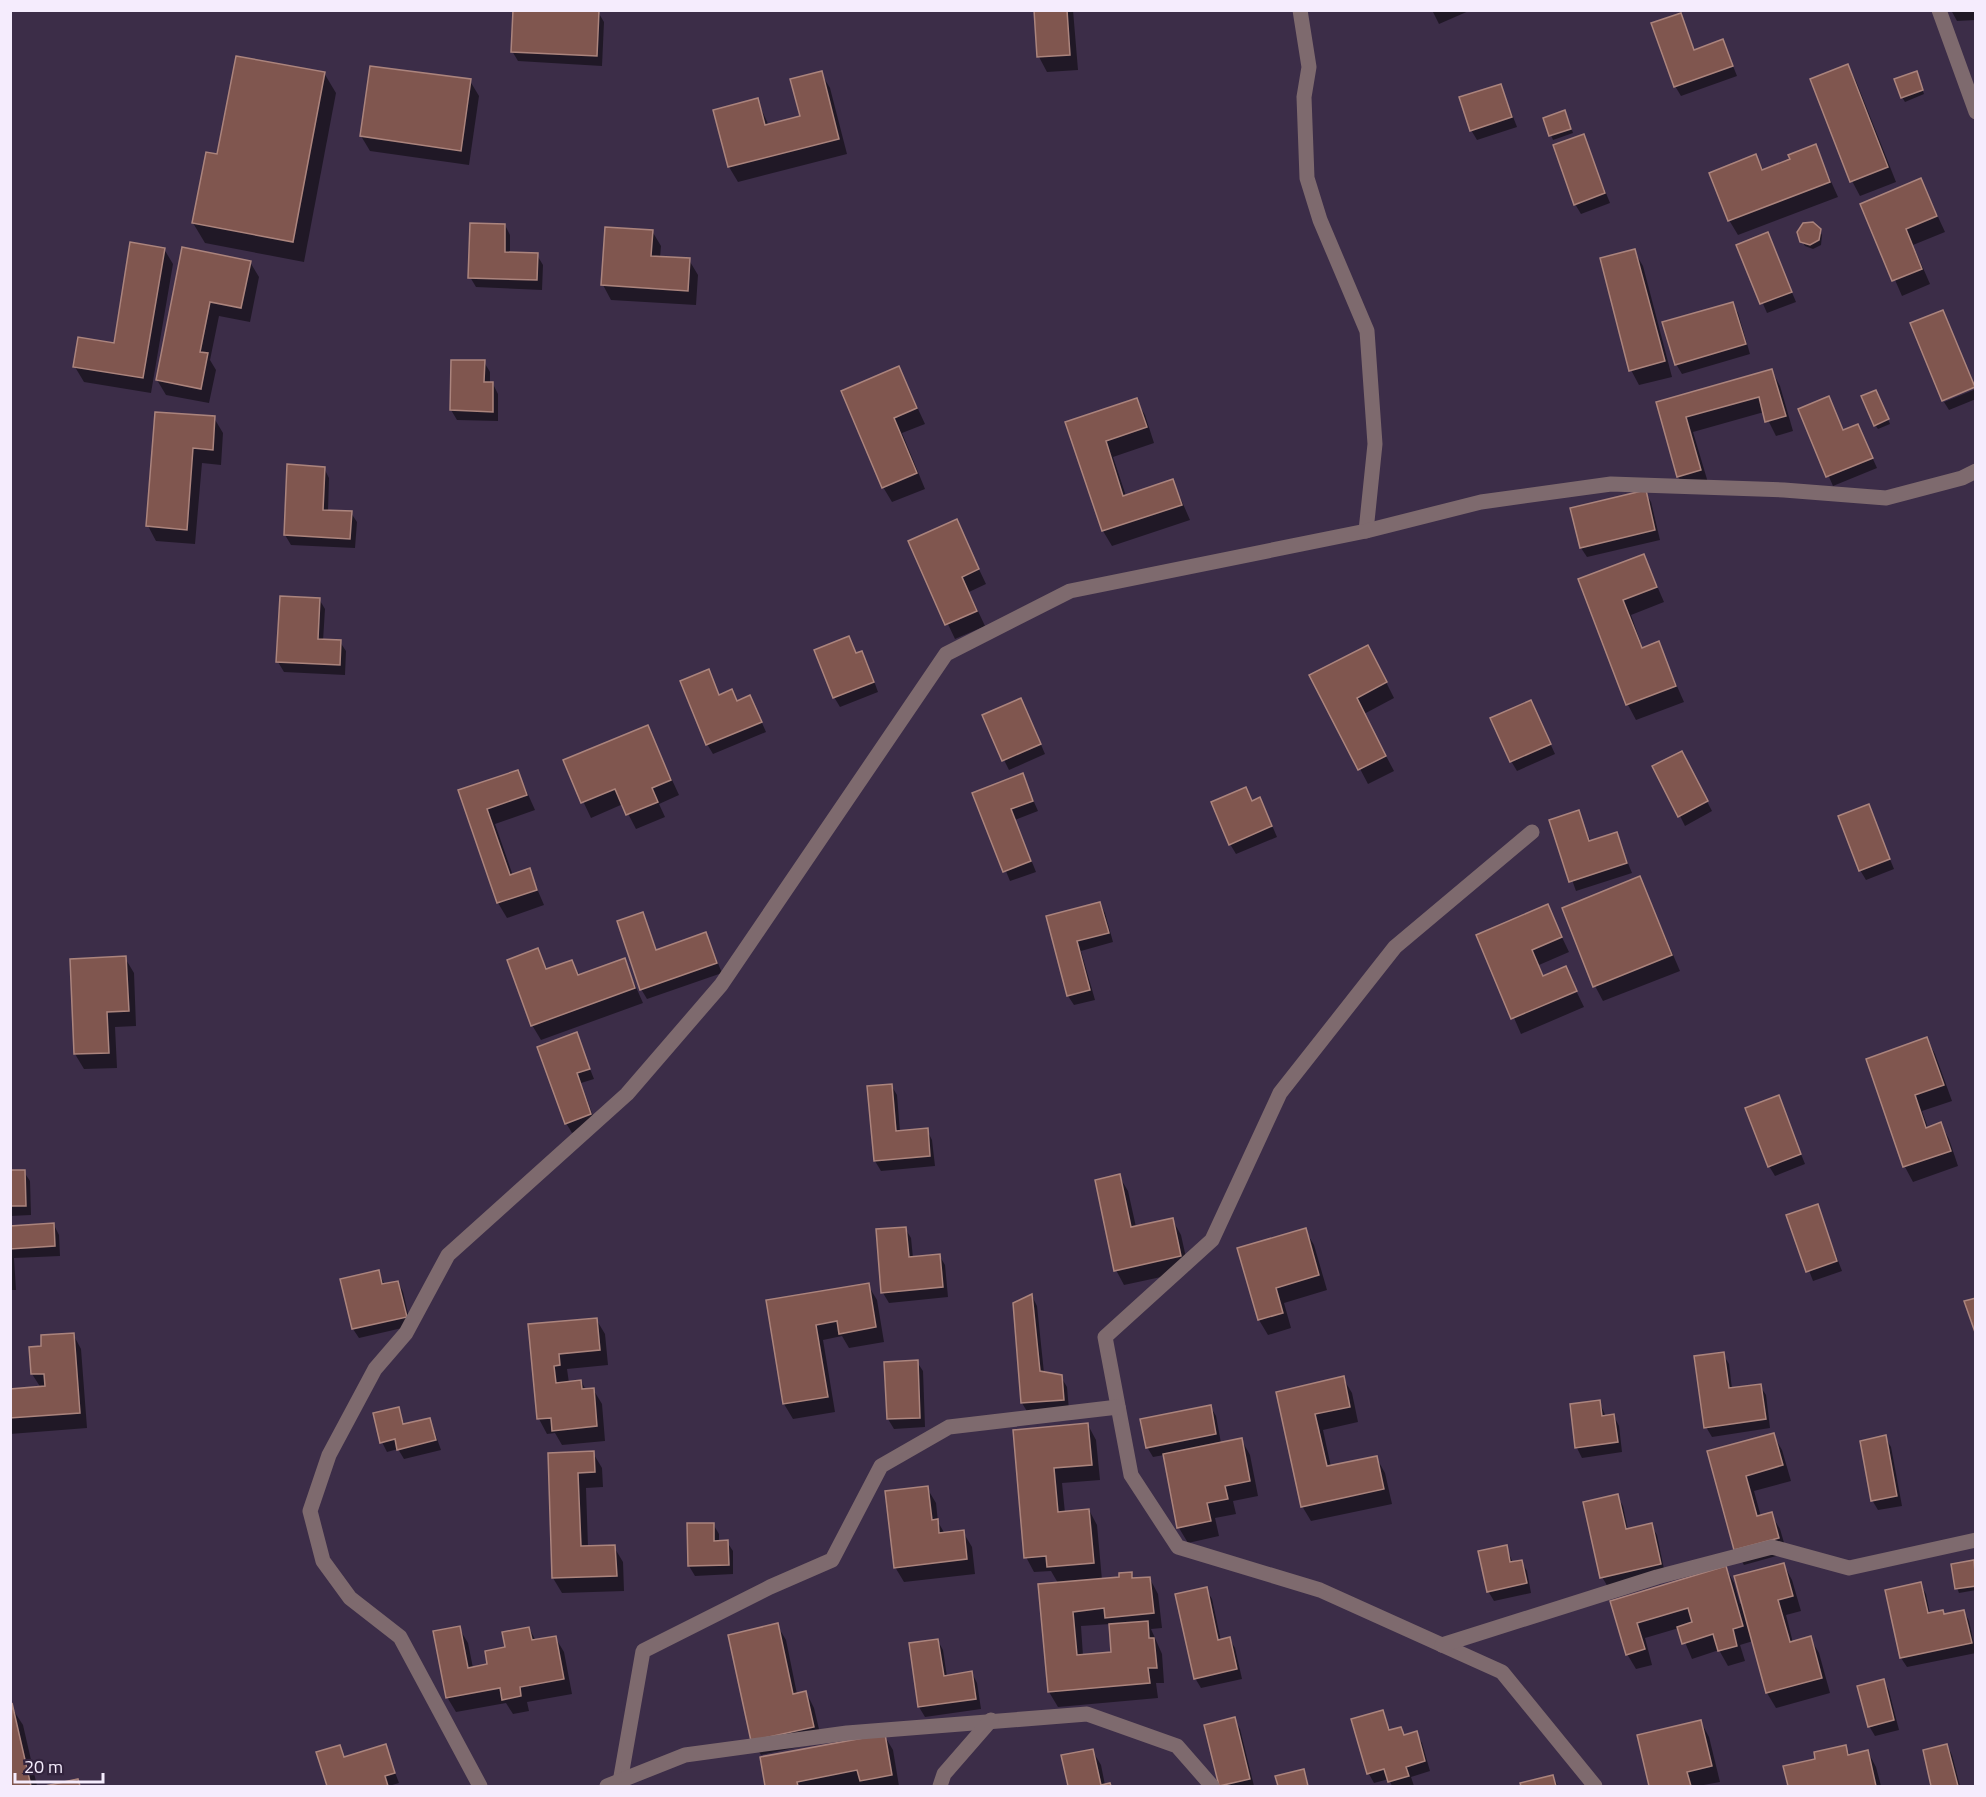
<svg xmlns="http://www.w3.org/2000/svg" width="1986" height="1797" viewBox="0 0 1986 1797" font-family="'Titillium Web',sans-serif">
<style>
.shadow{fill:#0007;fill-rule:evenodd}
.building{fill:#80564f;stroke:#ab847d;stroke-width:1.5}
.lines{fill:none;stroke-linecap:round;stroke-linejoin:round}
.minor{stroke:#7e6a6e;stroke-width:15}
</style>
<rect width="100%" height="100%" fill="#3c2d48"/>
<g class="shadow">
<path d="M1035,10H1073L1078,70L1047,72L1039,57Z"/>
<path d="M1432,10H1471L1439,24Z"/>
<path d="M1951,10H1976V20L1957,21Z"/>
<path d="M598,12L604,22L602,66L518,61L512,51Z"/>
<path d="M1680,14L1695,51L1723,41L1737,76L1681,96L1675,86Z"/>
<path d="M1848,66L1856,81L1896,182L1860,196L1852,181Z"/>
<path d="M324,73L336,93L304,262L205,243L193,223Z"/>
<path d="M821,73L830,88L847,154L738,182L729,167L757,100L769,126L802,118Z"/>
<path d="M1918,78L1924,94L1905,102L1902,97Z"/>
<path d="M470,81L479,96L469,165L370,151L361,136Z"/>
<path d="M1501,86L1517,127L1477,140L1471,130Z"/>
<path d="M1567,116L1573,133L1553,140L1545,119Z"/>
<path d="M1583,136L1610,203L1581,214L1575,204Z"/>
<path d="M1815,146L1838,197L1738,235L1729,220L1756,156L1764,171L1792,160Z"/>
<path d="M1921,180L1945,232L1913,245L1930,284L1902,296L1862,204Z"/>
<path d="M505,225L510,235V254L537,255L543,265L542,290L476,287L470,277Z"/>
<path d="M1819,230L1822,235L1821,245L1813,249L1805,246L1802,241Z"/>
<path d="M652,231L661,246L660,258L689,260L698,275L696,305L611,300L603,285Z"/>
<path d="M1767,234L1796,302L1767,313L1738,246Z"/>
<path d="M164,249L173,264L151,393L84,382L75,367L115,345Z"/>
<path d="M183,249L250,262L259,277L250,322L219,316L210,360L216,370L209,403L166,395L157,380Z"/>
<path d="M1634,251L1643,266L1672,377L1639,385L1631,370Z"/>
<path d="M1733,304L1738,313L1750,354L1682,374L1676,364Z"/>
<path d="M453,361L484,362L490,372V384H493L498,394V421L457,420L451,410Z"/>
<path d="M899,368L925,424L902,433L925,489L892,502L883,487Z"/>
<path d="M1772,371L1780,386L1793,431L1776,436L1764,412L1693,432L1709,486L1687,492L1678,477L1658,403Z"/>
<path d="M1976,389V399L1949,410L1944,402Z"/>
<path d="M1878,396L1890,424L1878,429L1875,425Z"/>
<path d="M1829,398L1844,432L1858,426L1877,468L1833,486L1800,410Z"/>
<path d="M1136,400L1145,415L1154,443L1113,457L1126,496L1173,481L1190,520L1112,546L1103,531L1067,423Z"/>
<path d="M156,414L214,418L223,433L221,465L202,463L195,544L156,541L148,526Z"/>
<path d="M324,468L329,478L328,511L351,513L357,522L355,548L291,545L285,535Z"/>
<path d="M1645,492L1651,502L1660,540L1587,557L1581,548Z"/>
<path d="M956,521L986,584L969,592L985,626L955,639L909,542Z"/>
<path d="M1644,556L1664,602L1631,615L1643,649L1658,643L1684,702L1636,720L1628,705L1580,580Z"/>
<path d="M319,599L325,609L323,641L340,642L346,651L345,675L284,672L278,662Z"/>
<path d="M849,638L857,654L862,653L867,662L878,692L840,707L834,697Z"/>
<path d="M1376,662L1394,698L1364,714L1394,771L1368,784L1311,676Z"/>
<path d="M708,671L720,696L755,707L766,732L713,754L707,744Z"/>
<path d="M1531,702L1555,754L1517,771L1511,761Z"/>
<path d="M1026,710L1045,754L1009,770L1004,760Z"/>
<path d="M647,726L679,795L659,804L665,817L636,829L623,804L591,818L564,761Z"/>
<path d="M1687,763L1712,811L1685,826L1680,816Z"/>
<path d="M518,772L535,810L495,824L513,876L529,870L544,905L507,918L498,903L460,791Z"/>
<path d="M1022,775L1038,811L1015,820L1036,872L1010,881L974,794Z"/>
<path d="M1252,802L1265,809L1277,837L1236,854L1230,844Z"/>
<path d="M1868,806L1894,869L1866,880L1860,870Z"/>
<path d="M1578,812L1591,842L1616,834L1632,873L1576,891L1551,821Z"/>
<path d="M1640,878L1680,971L1603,1001L1595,986Z"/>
<path d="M1100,903L1105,913L1113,942L1081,951L1095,1000L1074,1005L1068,996L1048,917Z"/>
<path d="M1547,906L1569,952L1539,965L1544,977L1565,968L1584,1007L1521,1034L1478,935Z"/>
<path d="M643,914L657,951L706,934L722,973L647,999L641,989Z"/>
<path d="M537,950L548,970L572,961L580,976L624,960L643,1003L541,1040L532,1025Z"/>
<path d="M125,958L134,973L136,1026L115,1027L117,1068L84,1069L75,1054L71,960Z"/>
<path d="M576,1034L594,1079L581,1083L596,1124L572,1133L566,1123Z"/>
<path d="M1927,1039L1935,1054L1952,1101L1922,1111L1928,1128L1941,1124L1949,1139L1958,1166L1913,1182L1905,1167L1868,1060Z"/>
<path d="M891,1085L897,1095L900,1132L927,1130L932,1140L935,1166L881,1171L875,1161Z"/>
<path d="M1778,1097L1805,1164L1775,1176L1769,1166Z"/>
<path d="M10,1172H24L30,1181L31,1215L10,1216Z"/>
<path d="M1119,1176L1128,1191L1136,1227L1172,1219L1181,1235L1189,1271L1124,1285L1116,1270Z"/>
<path d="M1817,1206L1842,1271L1813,1281L1788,1216Z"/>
<path d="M54,1225L59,1235L60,1256L14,1258L16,1290H10V1227Z"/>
<path d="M905,1228L911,1238L913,1258L939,1255L945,1265L948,1297L889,1303L883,1293Z"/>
<path d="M1305,1230L1314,1245L1327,1290L1284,1303L1291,1328L1268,1335L1259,1320Z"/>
<path d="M378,1272L385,1285L398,1282L403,1292L411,1326L359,1338L353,1329Z"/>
<path d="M868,1285L877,1300L884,1342L849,1348L842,1336L823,1340L835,1412L793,1419L784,1404L768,1302Z"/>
<path d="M1032,1296L1037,1306L1044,1373L1061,1377L1067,1387L1069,1410L1028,1413L1022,1403L1015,1304Z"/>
<path d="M596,1319L605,1334L608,1365L567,1369L569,1383L581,1381L586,1390L593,1389L602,1404L605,1441L562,1445L555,1433L547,1434L539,1419L530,1326Z"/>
<path d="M73,1334L81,1349L87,1428L10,1434V1390L41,1388L32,1374L43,1347Z"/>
<path d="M1723,1354L1729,1364L1732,1389L1760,1386L1766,1395L1770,1428L1712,1437L1706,1427Z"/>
<path d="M917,1362L923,1371L925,1427L894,1429L888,1419Z"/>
<path d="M1343,1378L1352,1393L1358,1422L1323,1430L1331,1467L1376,1457L1385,1473L1392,1504L1311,1521L1302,1506L1278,1393Z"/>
<path d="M1599,1401L1606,1417L1614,1416L1619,1426L1622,1452L1582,1458L1577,1448Z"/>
<path d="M1210,1406L1216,1416L1221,1443L1241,1439L1250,1455L1258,1496L1233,1501L1236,1514L1215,1518L1219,1536L1188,1543L1179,1528L1164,1455L1153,1457L1147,1447Z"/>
<path d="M398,1409L405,1425L430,1419L441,1450L404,1459L398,1449L387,1452L382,1442Z"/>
<path d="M1088,1425L1096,1440L1100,1480L1062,1483L1065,1513L1089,1510L1097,1525L1102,1580L1121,1578L1131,1573L1135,1580L1150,1579L1158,1594L1162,1628L1151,1629L1162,1654L1164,1683H1156L1158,1698L1058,1707L1049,1692L1040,1585L1058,1583L1051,1571L1034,1572L1026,1557L1014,1431ZM1110,1624L1113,1653L1083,1656L1081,1626Z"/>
<path d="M1773,1435L1782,1450L1791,1481L1754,1491L1761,1517L1771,1514L1780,1529L1787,1553L1744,1565L1735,1550L1709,1453Z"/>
<path d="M1885,1437L1891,1447L1902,1506L1878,1510L1872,1500Z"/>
<path d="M593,1453L602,1468L603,1487L586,1488L588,1547H614L623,1562L624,1591L562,1593L553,1578L549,1455Z"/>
<path d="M927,1488L936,1503L938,1522L945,1534L963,1532L972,1547L975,1574L904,1582L895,1567Z"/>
<path d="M1617,1496L1623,1506L1628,1530L1651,1525L1657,1535L1665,1574L1608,1587L1602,1577Z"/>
<path d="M713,1524L719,1534V1542H727L733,1551V1574L695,1576L689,1566L688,1525Z"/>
<path d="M1506,1547L1513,1563L1521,1561L1527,1571L1531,1593L1494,1601L1488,1591Z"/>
<path d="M1973,1562L1975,1566L1976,1590L1959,1593L1957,1588Z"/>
<path d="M1784,1565L1792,1580L1801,1611L1786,1615L1793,1643L1810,1638L1819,1653L1830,1693L1776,1708L1767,1693L1753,1641L1740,1645L1745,1661L1728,1666L1719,1650L1692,1659L1679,1628L1645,1638L1652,1665L1636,1669L1627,1654L1612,1602L1726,1568L1734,1583L1740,1604Z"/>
<path d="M1920,1584L1926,1594L1930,1614L1942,1611L1945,1615L1964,1611L1969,1621L1976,1653L1907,1667L1901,1658Z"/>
<path d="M1206,1589L1212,1599L1221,1641L1229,1638L1235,1648L1242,1679L1201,1688L1195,1678Z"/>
<path d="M777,1625L786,1640L797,1694L806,1692L814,1708L822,1742L761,1755L752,1740Z"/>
<path d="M459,1628L468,1643L473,1668L489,1666L529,1628L536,1641L555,1637L564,1652L572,1694L527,1702L529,1711L513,1714L506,1703L456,1712L447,1697Z"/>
<path d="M938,1641L943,1650L947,1677L972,1673L977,1683L981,1709L925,1717L919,1707Z"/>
<path d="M1884,1681L1889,1691L1899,1730L1875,1736L1869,1726Z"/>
<path d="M10,1705L23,1725L37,1786H10Z"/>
<path d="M1382,1712L1391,1731L1405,1736L1416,1733L1422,1743L1430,1771L1411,1777L1414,1786H1392L1389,1779L1374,1783L1369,1774L1353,1720Z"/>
<path d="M1234,1719L1240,1729L1254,1786H1220L1206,1726Z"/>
<path d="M1701,1722L1709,1737L1720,1782L1698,1786H1651L1639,1737Z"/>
<path d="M884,1735L893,1750L899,1786H767L762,1759Z"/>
<path d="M1947,1745L1952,1755L1960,1786H1933L1924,1751Z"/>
<path d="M385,1746L399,1783L389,1786H328L318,1753L339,1747L345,1758Z"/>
<path d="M1845,1746L1851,1756L1868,1752L1876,1767L1881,1786H1789L1785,1767L1817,1760Z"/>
<path d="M1092,1750L1101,1765L1105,1785L1111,1786H1070L1063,1756Z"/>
<path d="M1303,1770L1308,1786H1279L1277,1777Z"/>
<path d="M1553,1776L1558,1786H1522V1784Z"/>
</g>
<g class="building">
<path d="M513,10L599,11L597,56L511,52Z"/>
<path d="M1034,10H1067L1070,55L1037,57Z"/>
<path d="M1681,13L1694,50L1723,39L1733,66L1674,87L1651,23Z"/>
<path d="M236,56L325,72L293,242L192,223L206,152L217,154Z"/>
<path d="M1848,64L1888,167L1850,182L1810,79Z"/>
<path d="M370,66L471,79L461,151L360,136Z"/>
<path d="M822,71L839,139L728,167L713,110L758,98L765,125L800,116L790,79Z"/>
<path d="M1917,71L1923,90L1901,98L1894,79Z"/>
<path d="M1501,84L1512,117L1470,131L1459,97Z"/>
<path d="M1565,110L1571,129L1549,136L1543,118Z"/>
<path d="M1584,134L1605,193L1574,205L1553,145Z"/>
<path d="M1816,144L1830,182L1728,221L1709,173L1756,154L1762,170L1790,159L1788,155Z"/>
<path d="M1921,178L1937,216L1906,229L1922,269L1892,281L1860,204Z"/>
<path d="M1813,222L1821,229L1819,240L1810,245L1800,242L1797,232L1803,223Z"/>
<path d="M470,223L505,224V252L538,253L537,280L468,278Z"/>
<path d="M605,227L653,230L651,256L690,258L688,291L601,285Z"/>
<path d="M1768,232L1792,292L1760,304L1736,245Z"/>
<path d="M130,242L165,248L143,378L73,367L78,337L114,343Z"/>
<path d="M182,247L251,261L241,308L210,302L200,352L208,353L201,389L156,380Z"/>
<path d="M1635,249L1665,361L1629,371L1600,258Z"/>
<path d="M1733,302L1746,344L1675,365L1662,322Z"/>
<path d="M1943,310L1975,387L1942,401L1910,323Z"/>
<path d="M451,360H485L484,382H493V412L450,410Z"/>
<path d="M899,366L917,408L894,418L917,473L882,488L841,391Z"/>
<path d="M1772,369L1786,416L1765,422L1759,397L1686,417L1701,470L1677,477L1656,402Z"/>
<path d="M1876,390L1889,419L1874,426L1861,396Z"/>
<path d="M1829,396L1843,430L1858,424L1873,458L1826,477L1798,409Z"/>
<path d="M1137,398L1147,427L1106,441L1123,496L1173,479L1182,505L1102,531L1065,422Z"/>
<path d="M155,412L215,416L213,450L193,448L187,530L146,526Z"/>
<path d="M287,464L325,467L323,510L352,511L350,539L284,535Z"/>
<path d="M1646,490L1655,530L1580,548L1570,508Z"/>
<path d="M957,519L979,569L962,577L977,611L945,625L908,541Z"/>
<path d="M1644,554L1657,587L1623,600L1642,648L1659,641L1676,686L1626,705L1578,579Z"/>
<path d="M280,596L320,598L318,639L341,640L340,665L276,662Z"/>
<path d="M849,636L856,653L862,651L874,682L833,698L814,650Z"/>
<path d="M1368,645L1387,682L1357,698L1386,756L1358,770L1309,675Z"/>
<path d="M709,669L719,695L732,689L737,701L750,695L762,722L706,745L680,681Z"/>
<path d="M1021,698L1041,744L1002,761L982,715Z"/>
<path d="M1531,700L1551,744L1510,762L1490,718Z"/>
<path d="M648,725L671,780L652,788L658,802L626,815L615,789L581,803L563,760Z"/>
<path d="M1682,751L1708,801L1678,817L1652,766Z"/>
<path d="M518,770L527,795L487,809L510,875L530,868L537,890L497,903L458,790Z"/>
<path d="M1023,773L1033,801L1011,809L1031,861L1003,872L972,793Z"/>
<path d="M1246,787L1252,801L1260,797L1272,826L1229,845L1211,802Z"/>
<path d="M1869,804L1890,859L1859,871L1838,816Z"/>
<path d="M1579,810L1589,841L1617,832L1627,863L1569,882L1549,820Z"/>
<path d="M1640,876L1672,955L1593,987L1562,908Z"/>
<path d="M1100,902L1109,933L1077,941L1090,990L1067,996L1046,916Z"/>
<path d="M1548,904L1562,937L1532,950L1543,976L1566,966L1577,991L1511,1019L1476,935Z"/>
<path d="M643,912L656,950L706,932L717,963L640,990L617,921Z"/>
<path d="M538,948L546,969L572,960L578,975L625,958L635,988L531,1026L507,960Z"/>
<path d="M126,956L129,1011L107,1012L109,1053L74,1054L70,959Z"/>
<path d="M577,1032L590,1069L577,1073L591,1114L565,1124L537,1047Z"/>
<path d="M1927,1037L1944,1085L1915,1095L1926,1128L1941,1122L1951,1151L1903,1167L1866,1059Z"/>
<path d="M892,1084L896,1131L928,1128L930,1156L874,1161L867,1086Z"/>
<path d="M1779,1095L1801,1154L1768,1167L1745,1108Z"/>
<path d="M10,1170H25L26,1206H10Z"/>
<path d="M1120,1174L1131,1227L1173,1218L1181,1256L1114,1271L1095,1180Z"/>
<path d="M1818,1204L1837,1261L1806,1272L1786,1215Z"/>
<path d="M54,1223L55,1246L10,1249V1226Z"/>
<path d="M906,1227L909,1257L940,1254L943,1287L881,1293L876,1229Z"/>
<path d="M1306,1228L1319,1275L1276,1288L1283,1313L1258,1320L1237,1248Z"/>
<path d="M379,1270L382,1284L398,1281L407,1317L352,1329L340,1279Z"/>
<path d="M869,1283L876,1327L839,1334L837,1321L816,1325L828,1397L783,1404L766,1300Z"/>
<path d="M1032,1294L1040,1371L1062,1375L1064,1400L1021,1403L1013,1303Z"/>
<path d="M1976,1298V1335L1964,1301Z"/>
<path d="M597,1318L600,1350L559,1354L560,1365L554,1366L556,1383L581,1380L582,1389L594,1388L597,1426L552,1431L551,1418L537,1419L528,1324Z"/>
<path d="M74,1333L80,1413L10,1418V1389L45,1386L44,1374H31L29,1347L41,1346V1335Z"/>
<path d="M1724,1352L1729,1388L1761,1384L1766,1419L1704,1428L1694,1356Z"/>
<path d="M918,1360L920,1418L887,1419L884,1362Z"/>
<path d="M1344,1376L1350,1407L1315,1414L1327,1466L1377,1456L1384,1489L1301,1507L1276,1392Z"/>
<path d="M1600,1400L1602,1416L1614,1414L1618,1442L1575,1448L1570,1404Z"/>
<path d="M1211,1405L1216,1434L1146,1448L1140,1419Z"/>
<path d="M399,1407L403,1424L430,1418L436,1440L397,1450L395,1439L380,1443L373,1413Z"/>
<path d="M1088,1423L1092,1465L1054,1468L1058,1512L1089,1509L1094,1563L1047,1567L1046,1556L1024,1558L1013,1430Z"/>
<path d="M1774,1433L1783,1465L1746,1476L1757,1516L1772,1512L1779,1538L1734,1550L1707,1451Z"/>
<path d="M1886,1435L1897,1496L1871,1501L1860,1441Z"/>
<path d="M1242,1438L1250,1481L1225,1486L1228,1499L1207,1503L1211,1521L1177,1528L1163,1454Z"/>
<path d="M594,1451L595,1472L578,1473L581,1546L615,1545L617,1576L552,1578L548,1453Z"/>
<path d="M928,1486L932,1520L938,1519L939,1533L964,1530L967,1559L894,1568L885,1491Z"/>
<path d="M1618,1494L1626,1529L1652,1523L1661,1564L1600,1578L1583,1502Z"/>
<path d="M687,1523H714V1541L728,1540L729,1565L688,1566Z"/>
<path d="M1507,1545L1510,1562L1522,1560L1527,1583L1487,1592L1478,1551Z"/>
<path d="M1974,1560L1976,1586L1955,1589L1951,1564Z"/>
<path d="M1784,1563L1793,1596L1778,1600L1790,1642L1811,1636L1822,1678L1766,1693L1734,1576Z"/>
<path d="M1726,1566L1743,1626L1733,1629L1737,1646L1718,1651L1713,1634L1682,1644L1677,1627L1692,1622L1688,1608L1637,1623L1645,1649L1626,1655L1610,1601Z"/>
<path d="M1132,1572V1578L1150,1577L1154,1613L1105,1618L1104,1608L1073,1612L1077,1655L1111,1652L1109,1624L1148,1621L1149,1638H1154L1157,1668H1148L1150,1683L1048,1692L1038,1584L1119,1577V1573Z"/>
<path d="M1921,1582L1928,1613L1943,1610L1944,1614L1964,1610L1972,1643L1900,1658L1885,1590Z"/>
<path d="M1207,1587L1218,1640L1230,1637L1237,1669L1194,1679L1175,1594Z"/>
<path d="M778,1623L793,1694L806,1691L814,1727L751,1741L728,1635Z"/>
<path d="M460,1626L468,1668L487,1664L485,1651L505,1647L502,1632L529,1627L532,1640L556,1636L564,1679L520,1687L521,1696L502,1700L500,1688L446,1698L433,1631Z"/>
<path d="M938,1639L944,1676L972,1671L976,1699L918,1707L909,1643Z"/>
<path d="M1884,1679L1894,1720L1868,1727L1857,1686Z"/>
<path d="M12,1703L31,1786H10Z"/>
<path d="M1383,1710L1389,1730L1401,1727L1404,1735L1417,1731L1425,1761L1406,1767L1409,1776L1388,1782L1384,1769L1367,1774L1351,1719Z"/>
<path d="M1235,1717L1250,1779L1219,1786L1204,1725Z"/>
<path d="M1701,1720L1712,1766L1687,1772L1691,1786H1649L1637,1735Z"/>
<path d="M885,1734L892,1775L860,1781L857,1770L797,1782L798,1786H765L760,1757Z"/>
<path d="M386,1744L395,1773L385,1776L388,1786H327L316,1752L340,1745L344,1757Z"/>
<path d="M1947,1744L1958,1786H1931L1923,1750Z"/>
<path d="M1846,1745L1848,1755L1868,1750L1876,1786H1788L1783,1766L1815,1759L1814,1752Z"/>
<path d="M1093,1749L1101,1785L1110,1783L1111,1786H1068L1061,1755Z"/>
<path d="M1304,1769L1308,1786H1278L1275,1776Z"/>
<path d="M1553,1775L1556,1786H1521L1520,1783Z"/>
<path d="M78,1779L80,1786H45Z"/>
</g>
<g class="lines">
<g class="minor">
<path d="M1300,10L1309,67L1304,97L1307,178L1320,220L1367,331L1375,444L1366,531"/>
<path d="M1939,10L1976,112"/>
<path d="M1532,832L1395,947L1280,1093L1212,1240L1105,1337L1131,1475L1178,1547L1320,1590L1502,1672L1595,1786"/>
<path d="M1442,1645L1657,1577L1772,1547L1849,1568L1976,1540"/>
<path d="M620,1782L643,1651L770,1587L832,1560L881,1466L949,1427L1118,1407"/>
<path d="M480,1786L400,1637L350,1598L323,1561L310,1511L329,1455L375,1369L406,1333L448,1255L627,1094L721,985L946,654L1070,591L1366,531L1481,502L1611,484L1784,490L1886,498L1962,478L1976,471"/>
<path d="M607,1786L685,1755L847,1733L1087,1714L1177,1746L1212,1786"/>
<path d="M940,1786L944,1774L991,1720"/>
</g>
</g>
<rect width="1986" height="1797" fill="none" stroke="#f5ecfd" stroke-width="24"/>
<path d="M15 1773v9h88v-9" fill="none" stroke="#f5ecfd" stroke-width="3"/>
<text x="24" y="1773" font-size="18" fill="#f5ecfd" stroke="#32233d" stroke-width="4.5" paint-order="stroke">20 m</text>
</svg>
